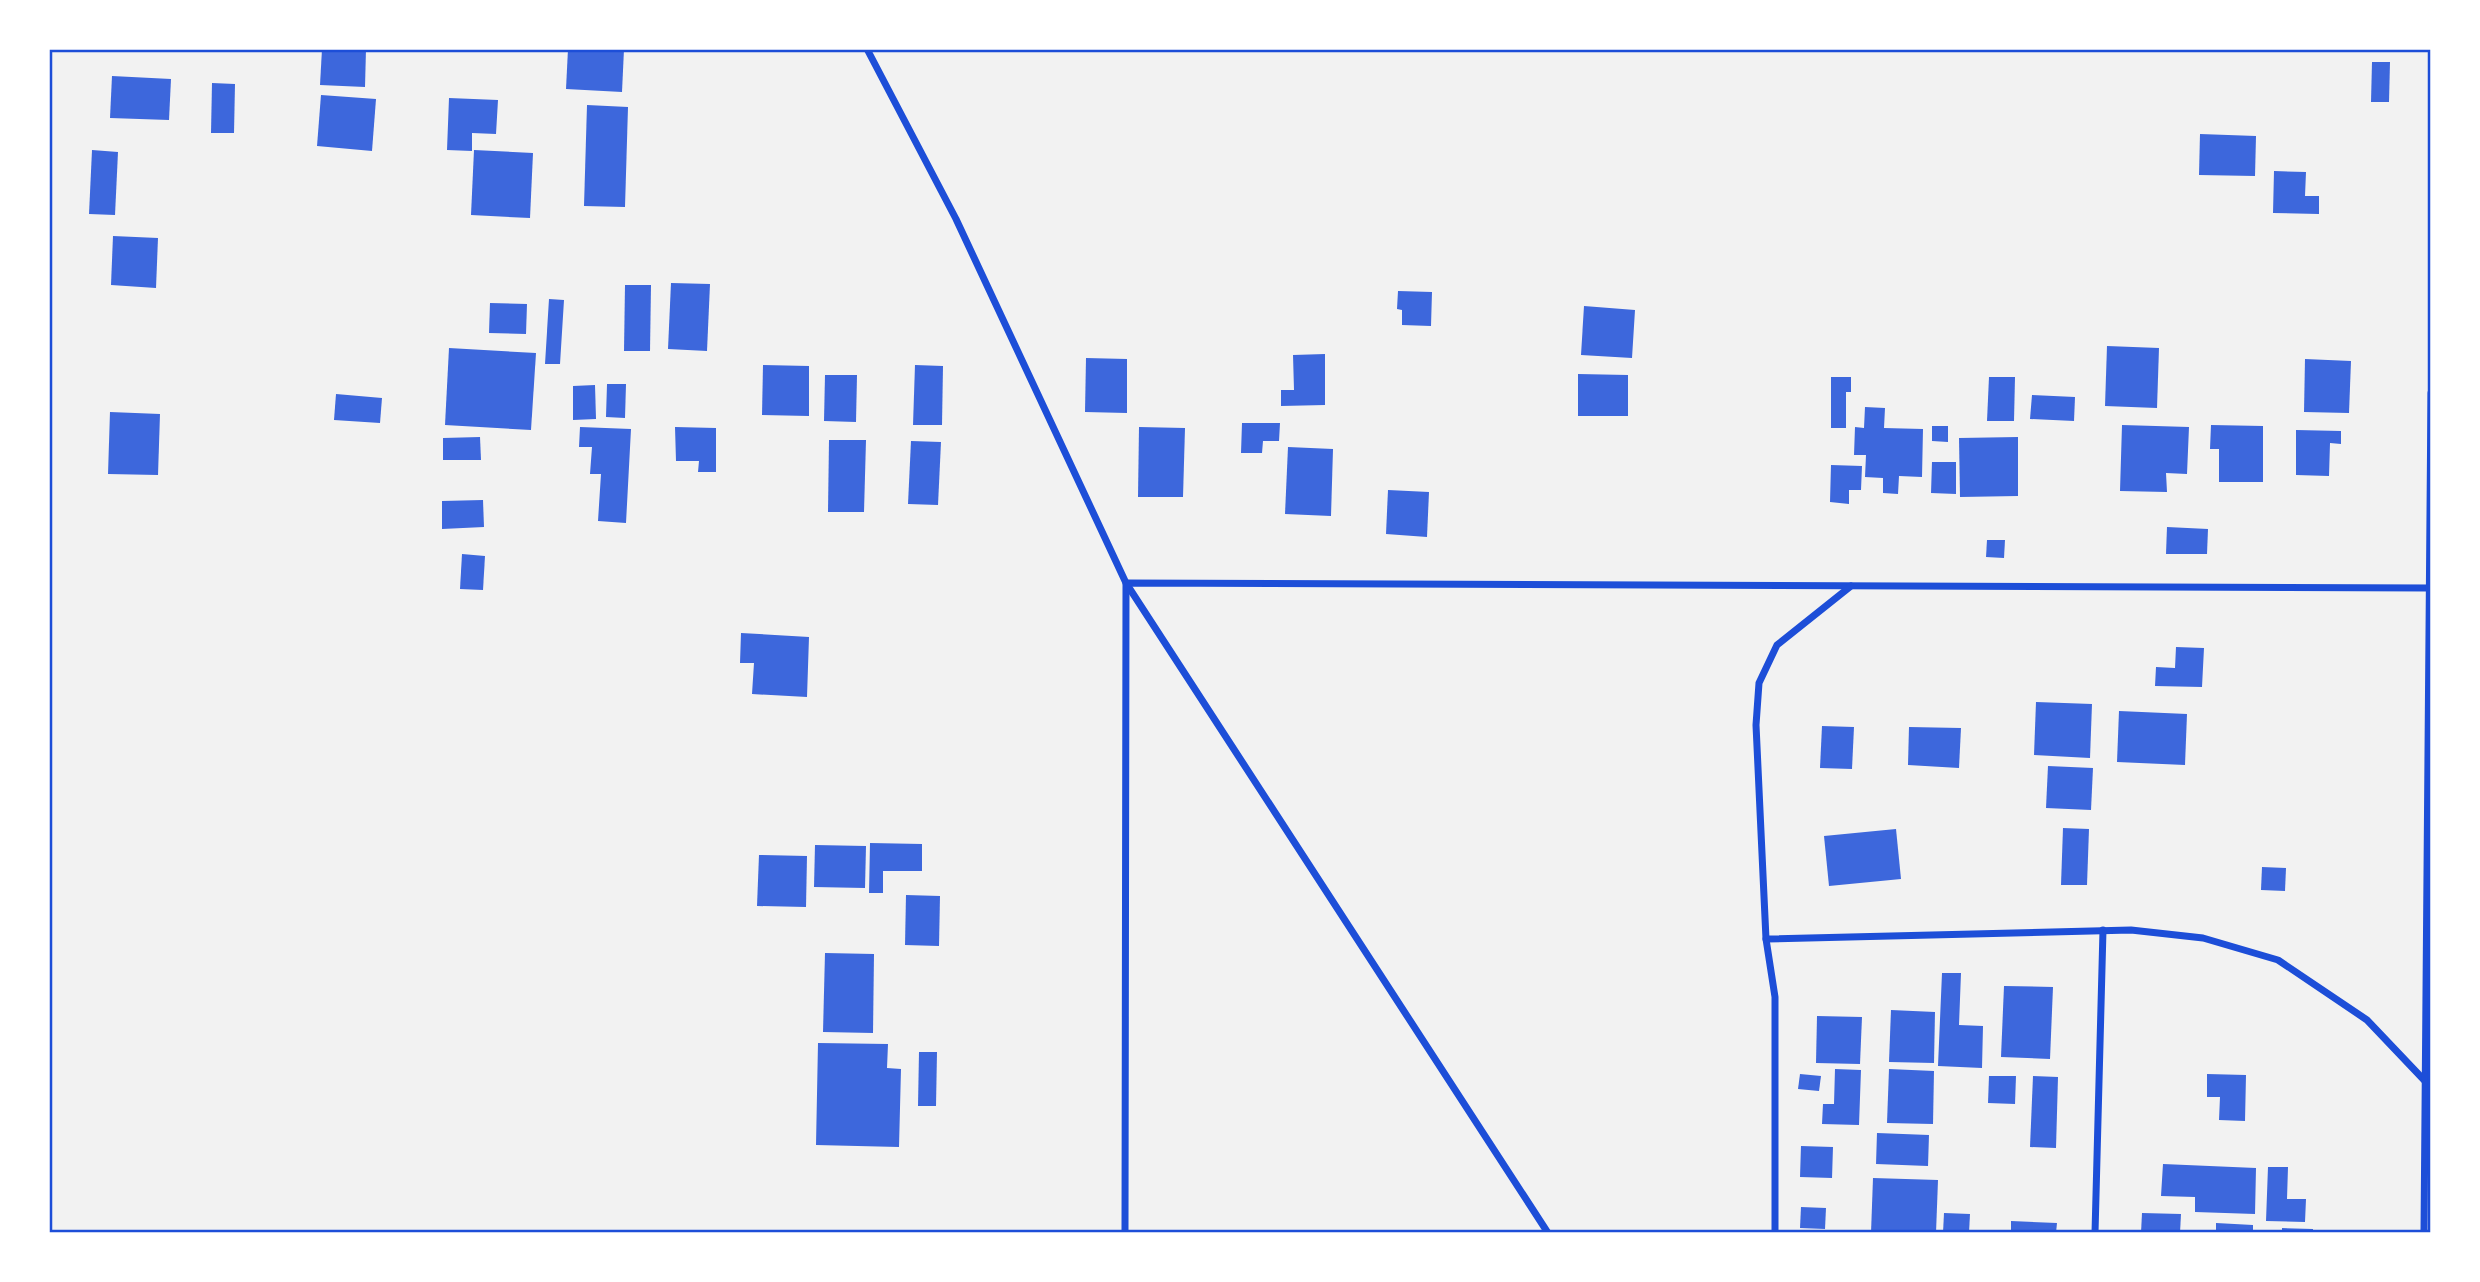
<svg xmlns="http://www.w3.org/2000/svg" width="2480" height="1282" viewBox="0 0 2480 1282" font-family="Rubik,sans-serif">
<style>
.building{fill:#3d67dc}
.lines{fill:none;stroke-linecap:round;stroke-linejoin:round}
.minor{stroke:#1d4ed8;stroke-width:7}
.neatline{fill:none;stroke:#1d4ed8;stroke-width:2.5}
</style>
<rect width="100%" height="100%" fill="#f2f2f2"/>
<g class="building">
<path d="M322,49H366L365,87L320,85Z"/>
<path d="M568,49H624L622,92L566,89Z"/>
<path d="M2372,62H2390L2389,102H2371Z"/>
<path d="M112,76L171,79L169,120L110,118Z"/>
<path d="M212,83L235,84L234,133H211Z"/>
<path d="M321,95L376,99L372,151L317,146Z"/>
<path d="M449,98L498,100L496,134L472,133V151L447,150Z"/>
<path d="M587,105L628,107L625,207L584,206Z"/>
<path d="M2200,134L2256,136L2255,176L2199,175Z"/>
<path d="M92,150L118,152L115,215L89,214Z"/>
<path d="M474,150L533,153L530,218L471,215Z"/>
<path d="M2274,171L2306,172L2305,196H2319V214L2273,213Z"/>
<path d="M113,236L158,238L156,288L111,285Z"/>
<path d="M671,283L710,284L707,351L668,349Z"/>
<path d="M625,285H651L650,351H624Z"/>
<path d="M1398,291L1432,292L1431,326L1402,325V310L1397,309Z"/>
<path d="M549,299L564,300L560,364H545Z"/>
<path d="M490,303L527,304L526,334L489,333Z"/>
<path d="M1584,306L1635,310L1632,358L1581,355Z"/>
<path d="M2107,346L2159,348L2157,408L2105,406Z"/>
<path d="M449,348L536,353L531,430L445,425Z"/>
<path d="M1325,354V405L1281,406V390H1294L1293,355Z"/>
<path d="M1086,358L1127,359V413L1085,412Z"/>
<path d="M2305,359L2351,361L2349,413L2304,412Z"/>
<path d="M763,365L809,366V416L762,415Z"/>
<path d="M915,365L943,366L942,425H913Z"/>
<path d="M1578,374L1628,375V416H1578Z"/>
<path d="M825,375H857L856,422L824,421Z"/>
<path d="M1831,377H1851V392H1846V428H1831Z"/>
<path d="M1989,377H2015L2014,421H1987Z"/>
<path d="M607,384H626L625,418L606,417Z"/>
<path d="M595,385L596,419L573,420V386Z"/>
<path d="M336,394L382,398L380,423L334,420Z"/>
<path d="M2032,395L2075,397L2074,421L2030,419Z"/>
<path d="M1865,407L1885,408L1884,428L1923,429L1922,477L1899,476L1898,494L1883,493V478L1865,477L1866,455H1854L1855,427L1864,428Z"/>
<path d="M110,412L160,414L158,475L108,474Z"/>
<path d="M1242,423H1280L1279,441H1263L1262,453H1241Z"/>
<path d="M2122,425L2189,427L2187,474L2166,473L2167,492L2120,491Z"/>
<path d="M2211,425L2263,426V482H2219V449H2210Z"/>
<path d="M1932,426H1948V442L1932,441Z"/>
<path d="M580,427L631,429L626,523L598,521L601,474H590L592,447H579Z"/>
<path d="M675,427L716,428V472H698L699,461H676Z"/>
<path d="M1139,427L1185,428L1183,497H1138Z"/>
<path d="M2296,430L2341,431V444L2330,443L2329,476L2296,475Z"/>
<path d="M480,437L481,460H443V438Z"/>
<path d="M2018,437V496L1960,497L1959,438Z"/>
<path d="M829,440H866L864,512H828Z"/>
<path d="M911,441L941,442L938,505L908,504Z"/>
<path d="M1288,447L1333,449L1331,516L1285,514Z"/>
<path d="M1932,462H1956V494L1931,493Z"/>
<path d="M1831,465L1862,466L1861,490H1849V504L1830,502Z"/>
<path d="M1388,490L1429,492L1427,537L1386,534Z"/>
<path d="M483,500L484,527L442,529V501Z"/>
<path d="M2167,527L2208,529L2207,554H2166Z"/>
<path d="M1987,540H2005L2004,558L1986,557Z"/>
<path d="M462,554L485,556L483,590L460,589Z"/>
<path d="M741,633L809,637L807,697L752,694L754,663H740Z"/>
<path d="M2176,647L2204,648L2202,687L2155,686L2156,667L2175,668Z"/>
<path d="M2036,702L2092,704L2090,758L2034,755Z"/>
<path d="M2119,711L2187,714L2185,765L2117,762Z"/>
<path d="M1822,726L1854,727L1852,769L1820,768Z"/>
<path d="M1909,727L1961,728L1959,768L1908,765Z"/>
<path d="M2048,766L2093,768L2091,810L2046,808Z"/>
<path d="M2063,828L2089,829L2087,885H2061Z"/>
<path d="M1896,829L1901,879L1829,886L1824,836Z"/>
<path d="M870,843L922,844V871H883V893H869Z"/>
<path d="M815,845L866,846L865,888L814,887Z"/>
<path d="M759,855L807,856L806,907L757,906Z"/>
<path d="M2262,867L2286,868L2285,891L2261,890Z"/>
<path d="M906,895L940,896L939,946L905,945Z"/>
<path d="M825,953L874,954L873,1033L823,1032Z"/>
<path d="M1942,973H1961L1959,1025L1983,1026L1982,1068L1938,1066Z"/>
<path d="M2004,986L2053,987L2050,1059L2001,1057Z"/>
<path d="M1891,1010L1935,1012L1934,1063L1889,1062Z"/>
<path d="M1817,1016L1862,1017L1860,1064L1816,1063Z"/>
<path d="M818,1043L888,1044L887,1068L901,1069L899,1147L816,1145Z"/>
<path d="M919,1052H937L936,1106H918Z"/>
<path d="M1835,1069L1861,1070L1859,1125L1822,1124L1823,1104H1834Z"/>
<path d="M1889,1069L1934,1071L1933,1124L1887,1123Z"/>
<path d="M1800,1074L1821,1076L1819,1091L1798,1089Z"/>
<path d="M2207,1074L2246,1075L2245,1121L2219,1120L2220,1097H2207Z"/>
<path d="M1989,1076H2016L2015,1104L1988,1103Z"/>
<path d="M2033,1076L2058,1077L2056,1148L2030,1147Z"/>
<path d="M1877,1133L1929,1135L1928,1166L1876,1164Z"/>
<path d="M1801,1146L1833,1147L1832,1178L1800,1177Z"/>
<path d="M2163,1164L2256,1168L2255,1214L2195,1212V1197L2161,1196Z"/>
<path d="M2268,1167H2288L2287,1199H2306L2305,1222L2266,1221Z"/>
<path d="M1873,1178L1938,1180L1936,1233H1871Z"/>
<path d="M1801,1207L1826,1208L1825,1229L1800,1228Z"/>
<path d="M1944,1213L1970,1214L1969,1233H1943Z"/>
<path d="M2142,1213L2181,1214L2180,1233H2141Z"/>
<path d="M2011,1221L2057,1223L2056,1233H2011Z"/>
<path d="M2216,1223L2253,1225V1233H2216Z"/>
<path d="M2282,1228L2313,1229V1233H2282Z"/>
</g>
<g class="lines">
<g class="minor">
<path d="M867,49L956,219L1126,583L1548,1233"/>
<path d="M1766,939L2131,930L2203,938L2278,960L2367,1020L2425,1081"/>
<path d="M1125,1233L1126,583L2431,588"/>
<path d="M1775,1233V997L1766,939L1756,725L1759,683L1777,645L1851,586"/>
<path d="M2095,1233L2103,930"/>
<path d="M2424,1233L2431,393"/>
</g>
</g>
<rect width="2480" height="1282" fill="none" stroke="#ffffff" stroke-width="102"/>
<rect x="51" y="51" width="2378" height="1180" class="neatline"/>
</svg>
